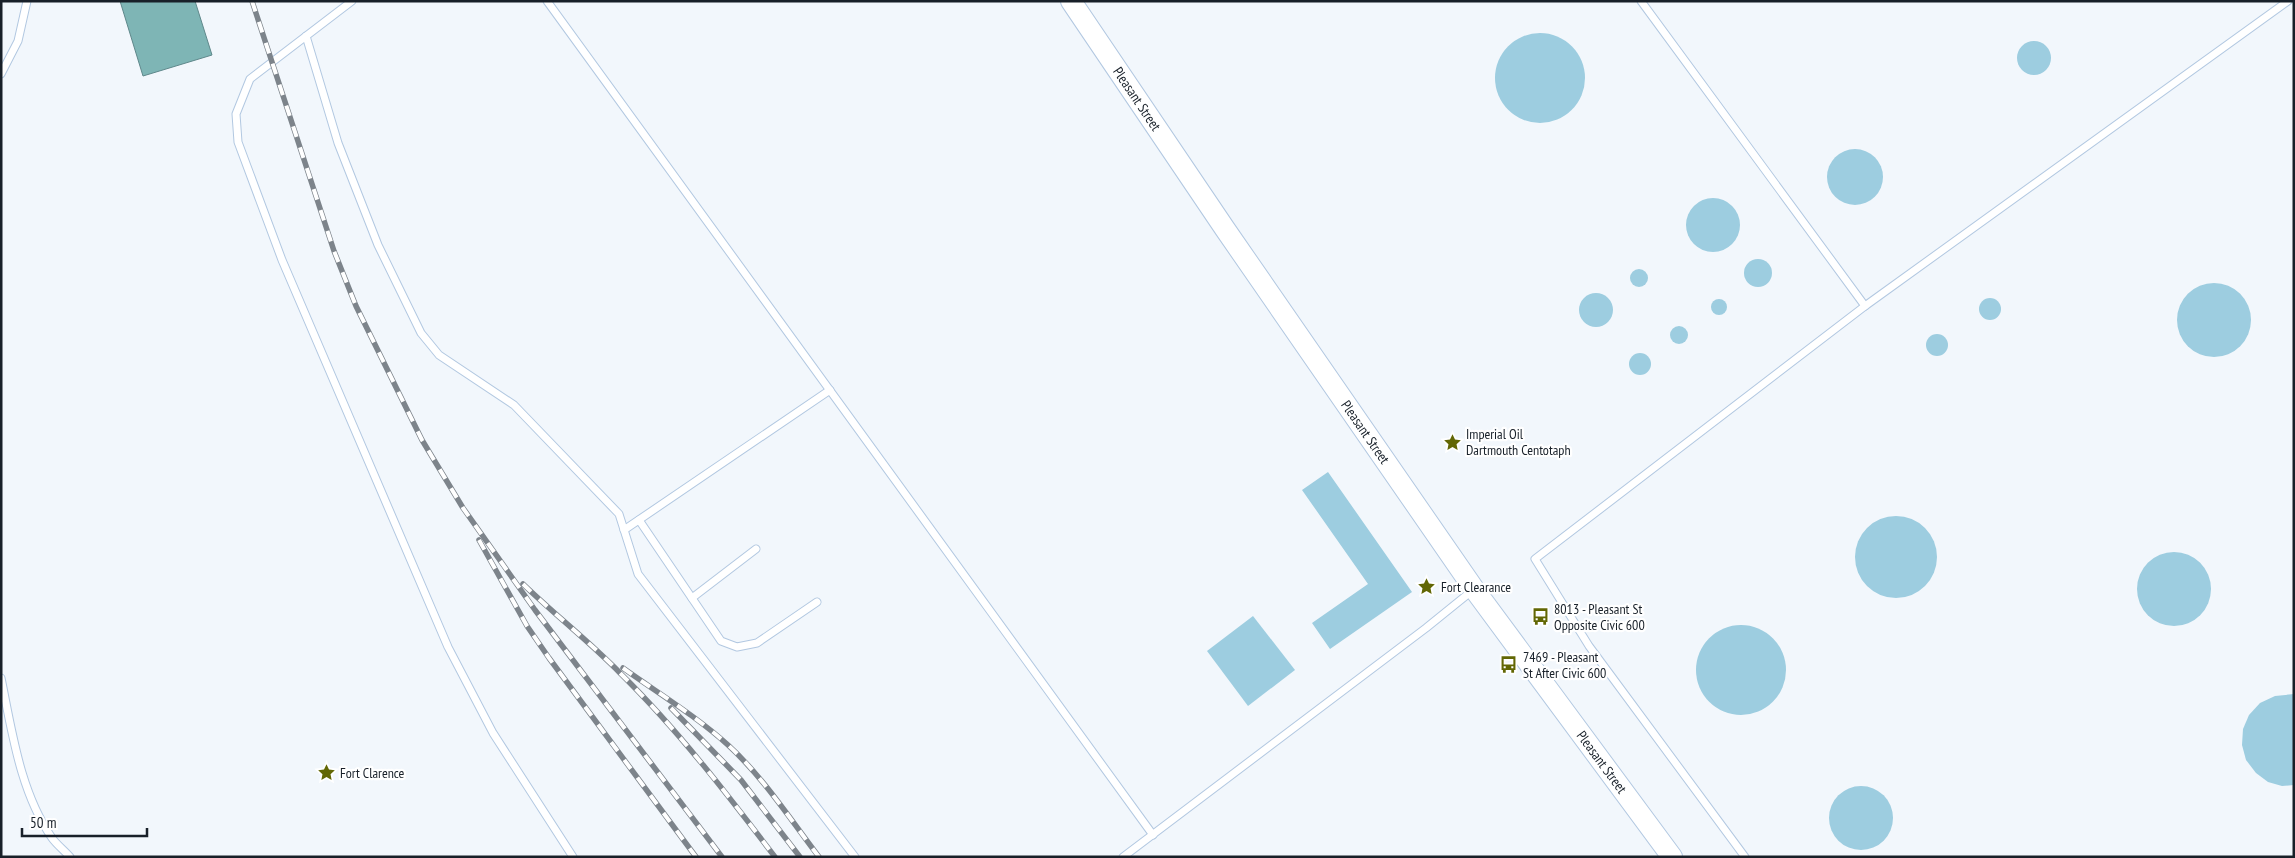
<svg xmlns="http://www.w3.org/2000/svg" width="2295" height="858" viewBox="0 0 2295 858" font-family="'PT Sans Narrow',sans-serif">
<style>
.water{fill:#7eb5b5;stroke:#5f888b}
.building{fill:#9dcde0}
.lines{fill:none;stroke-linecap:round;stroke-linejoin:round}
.lane-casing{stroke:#b2c8e1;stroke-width:9}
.secondary-casing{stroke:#b2c8e1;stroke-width:22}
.lane{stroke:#fff;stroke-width:7}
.secondary{stroke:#fff;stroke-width:20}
.rail-casing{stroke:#7d848b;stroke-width:5.5}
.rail{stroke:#fff;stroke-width:4;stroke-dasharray:11;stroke-linecap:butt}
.labels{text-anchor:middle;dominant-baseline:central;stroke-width:4.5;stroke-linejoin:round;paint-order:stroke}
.street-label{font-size:14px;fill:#182029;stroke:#fff}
.poi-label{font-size:14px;fill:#182029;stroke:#fff;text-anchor:start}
</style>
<rect width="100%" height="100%" fill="#f2f7fc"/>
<path class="water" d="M120,1H195L212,55L143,76Z"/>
<g class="building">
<circle cx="1540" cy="78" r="45"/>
<circle cx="2034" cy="58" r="17"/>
<circle cx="1855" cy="177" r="28"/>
<circle cx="1713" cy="225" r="27"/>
<circle cx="1758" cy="273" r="14"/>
<circle cx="1639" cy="278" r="9"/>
<circle cx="2214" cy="320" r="37"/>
<circle cx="1596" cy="310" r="17"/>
<circle cx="1990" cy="309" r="11"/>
<circle cx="1719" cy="307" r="8"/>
<circle cx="1679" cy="335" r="9"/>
<circle cx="1937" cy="345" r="11"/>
<circle cx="1640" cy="364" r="11"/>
<path d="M1328,472L1412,592L1330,649L1312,623L1368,584L1302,490Z"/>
<circle cx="1896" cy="557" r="41"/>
<circle cx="2174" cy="589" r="37"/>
<path d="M1253,616L1295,670L1248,706L1207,651Z"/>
<circle cx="1741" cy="670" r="45"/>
<path d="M2294,694V785L2282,786L2268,782L2256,773L2246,760L2242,745L2243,729L2249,715L2260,703L2275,696Z"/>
<circle cx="1861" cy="818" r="32"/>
</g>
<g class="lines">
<defs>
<g id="lane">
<path d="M352,1L250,79L236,114L238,142L282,260L448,647L493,733L573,857"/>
<path d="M547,1L1153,835"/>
<path d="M1641,1L1865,306"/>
<path d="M306,36L338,143L378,245L421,333L439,355L514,405L619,514L638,574L855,857"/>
<path d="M1,74L18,41L27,1"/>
<path d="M639,520L721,641L737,647L757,643L817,602"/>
<path d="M624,530L830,390"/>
<path d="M692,598L756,549"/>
<path d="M1,678C12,731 20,792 52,838C57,845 64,850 70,857"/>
<path d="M1123,857L1426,628L1473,590"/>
<path d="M1745,857L1589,646L1535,559L1865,306L2288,1"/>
</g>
<g id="secondary">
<path id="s1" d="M1071,1L1225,229L1474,589L1672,857"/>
</g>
</defs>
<use href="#lane" class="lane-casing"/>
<use href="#secondary" class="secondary-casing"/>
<use href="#lane" class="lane"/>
<use href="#secondary" class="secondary"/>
<defs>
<g id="rail">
<path d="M252,1L334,251L356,306L422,440L463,508L535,610L722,857"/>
<path d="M479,540L527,626L549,658L696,857"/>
<path d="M523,584C555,615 590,642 621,674C678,730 727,794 775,857"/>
<path d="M623,668C658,693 696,716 728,745C763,777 790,819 819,857"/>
<path d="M671,708L741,780L800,857"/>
</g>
</defs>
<use href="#rail" class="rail-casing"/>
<use href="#rail" class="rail"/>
</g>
<defs>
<symbol id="sight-bare" viewBox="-9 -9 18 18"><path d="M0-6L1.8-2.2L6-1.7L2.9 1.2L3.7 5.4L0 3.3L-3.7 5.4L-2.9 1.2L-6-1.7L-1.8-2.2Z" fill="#626704" stroke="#fff" stroke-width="2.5" paint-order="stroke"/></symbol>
<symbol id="bus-bare" viewBox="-9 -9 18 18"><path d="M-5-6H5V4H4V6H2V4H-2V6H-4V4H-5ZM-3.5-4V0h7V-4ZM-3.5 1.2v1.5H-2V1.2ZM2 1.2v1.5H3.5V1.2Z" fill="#626704" stroke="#fff" stroke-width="2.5" paint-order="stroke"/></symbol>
</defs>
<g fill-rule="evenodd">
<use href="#sight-bare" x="1440" y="430" width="25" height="25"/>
<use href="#sight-bare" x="1414" y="574" width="25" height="25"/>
<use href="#bus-bare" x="1528" y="604" width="25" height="25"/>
<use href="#bus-bare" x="1496" y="652" width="25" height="25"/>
<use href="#sight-bare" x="314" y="760" width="25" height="25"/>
</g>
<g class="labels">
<g class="street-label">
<text stroke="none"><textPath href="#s1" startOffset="118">Pleasant Street</textPath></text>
<text stroke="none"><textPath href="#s1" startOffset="522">Pleasant Street</textPath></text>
<text stroke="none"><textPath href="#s1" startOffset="928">Pleasant Street</textPath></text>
</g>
<g class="poi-label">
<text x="1466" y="434">Imperial Oil<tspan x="1466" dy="16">Dartmouth Centotaph</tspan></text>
<text x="1441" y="587">Fort Clearance</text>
<text x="1554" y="609">8013 - Pleasant St<tspan x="1554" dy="16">Opposite Civic 600</tspan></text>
<text x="1523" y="657">7469 - Pleasant<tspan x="1523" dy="16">St After Civic 600</tspan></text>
<text x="340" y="773">Fort Clarence</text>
</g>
</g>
<rect width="2295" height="858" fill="none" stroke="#182029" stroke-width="5"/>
<path d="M22 828v8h125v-8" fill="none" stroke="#182029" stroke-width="2.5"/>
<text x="30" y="828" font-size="15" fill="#182029" stroke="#ffffff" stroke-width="4" paint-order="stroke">50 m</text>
</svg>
